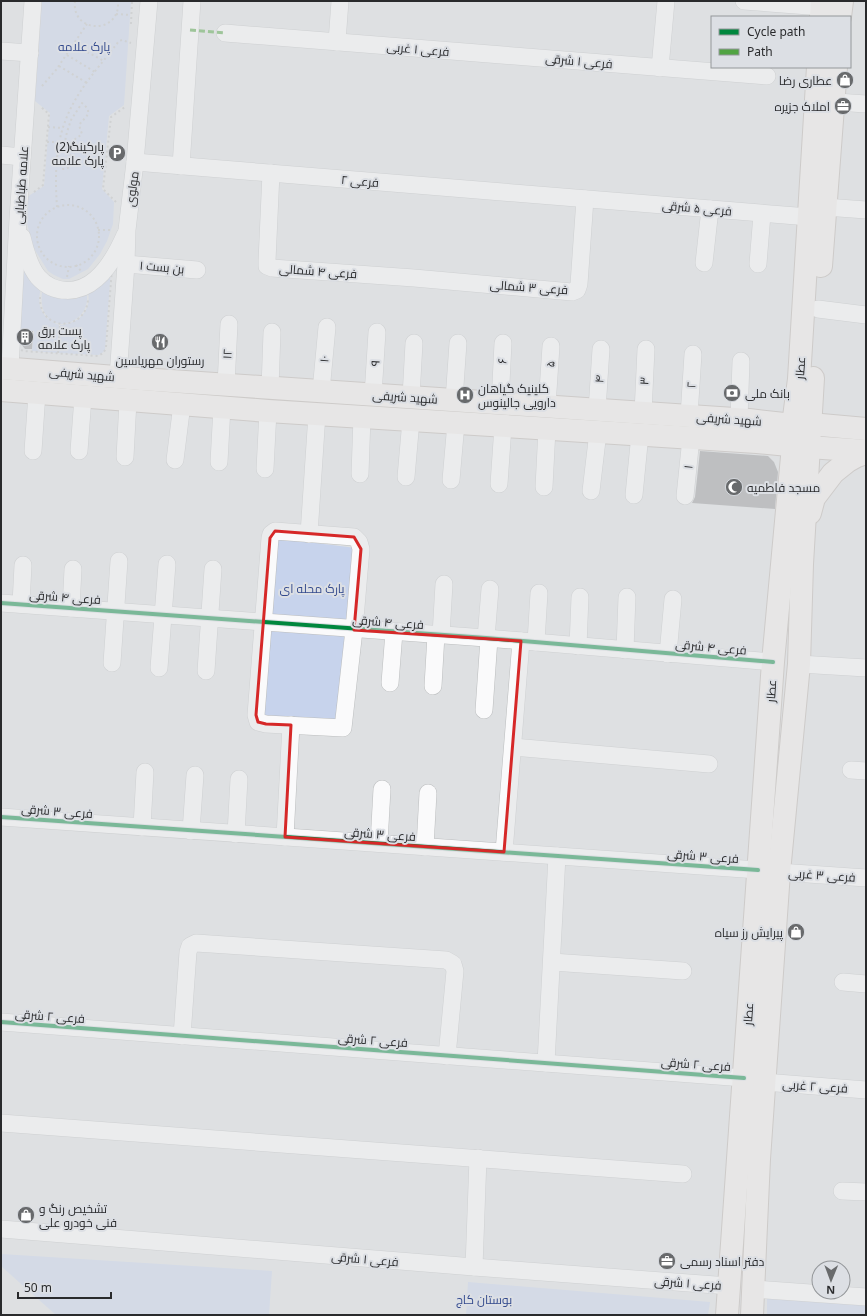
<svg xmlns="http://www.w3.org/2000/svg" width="867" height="1316" viewBox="0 0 867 1316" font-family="'Noto Sans',Cairo,sans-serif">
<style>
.green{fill:#c7d3ec}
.building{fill:#97989a}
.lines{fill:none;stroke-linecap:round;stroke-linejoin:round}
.minor-casing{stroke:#bbbdbe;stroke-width:18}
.major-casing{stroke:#b9b1ac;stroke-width:24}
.path{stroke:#bfc0c1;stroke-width:2;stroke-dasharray:2 3;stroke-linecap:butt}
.minor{stroke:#fafafb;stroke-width:17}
.major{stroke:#f2eeea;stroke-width:22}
.quiet{stroke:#51a443;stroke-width:3;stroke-dasharray:6 3;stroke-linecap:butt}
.cycleway-casing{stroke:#dcdfe4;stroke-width:6}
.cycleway{stroke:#00873e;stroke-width:4}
.marked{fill:none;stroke:#d62828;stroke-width:3;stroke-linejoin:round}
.labels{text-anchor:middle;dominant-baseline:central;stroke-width:4;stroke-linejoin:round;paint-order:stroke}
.park-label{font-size:12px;fill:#32498d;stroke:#dcdfe4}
.street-label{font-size:12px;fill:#292a2c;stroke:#dcdfe4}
.poi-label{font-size:12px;fill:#292a2c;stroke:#dcdfe4;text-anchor:start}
</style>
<rect width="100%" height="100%" fill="#dee0e2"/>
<g class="green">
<path d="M42,1H131L124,105L109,116L102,189L114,202L113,224L107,241L100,254L88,269L69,279H63L54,275L48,271L33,247L27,223V197L44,186L50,113L35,101Z"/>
<path d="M23,267L41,288C36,306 42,318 59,325L57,353L32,351L34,331L17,329Z"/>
<path d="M111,269L105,350L101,354L98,355L59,353L60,325C78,324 92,311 88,292Z"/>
<path d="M43,288L86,292C91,307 78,324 61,324C43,323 39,302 43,288Z"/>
<path d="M275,538L356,548L338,723L263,718Z"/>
<path d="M1,1254L272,1271L269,1315H56L1,1266Z"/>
<path d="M468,1282L710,1302L708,1315H466Z"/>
<path d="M767,1294L866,1302V1315H767Z"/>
</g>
<g class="building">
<path d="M22,330L33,331L32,349H25L21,344Z"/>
<path d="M700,451L768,456L774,462L778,472L775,509L692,503L695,497Z"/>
</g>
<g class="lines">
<defs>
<g id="minor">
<path d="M744,1L822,7"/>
<path d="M225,33L767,76"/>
<path d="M337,42L340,1"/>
<path d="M1,51L30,53"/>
<path d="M660,68L666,1"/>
<path d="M822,101L866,104"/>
<path d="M1,155L22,157"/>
<path d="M135,162L809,217"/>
<path d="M181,166L192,1"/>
<path d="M271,173L267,261V266L272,268L414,278L572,292L577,290L579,284L585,199"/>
<path d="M825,207L866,210"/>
<path d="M22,237C25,250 29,266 38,277C54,295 79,294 96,279C109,268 118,251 125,235"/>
<path d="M704,263L710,209"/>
<path d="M126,264L197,270"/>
<path d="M758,264L762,214"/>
<path d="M818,309L866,315"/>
<path d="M10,368L18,219L33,1"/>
<path d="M118,377L126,264L127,230L135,162L149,1"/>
<path d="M226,385L229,324"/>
<path d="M270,388L272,332"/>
<path d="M321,391L327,327"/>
<path d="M373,395L377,332"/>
<path d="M411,397L414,343"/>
<path d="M454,400L458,343"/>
<path d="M500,403L503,343"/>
<path d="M547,406L551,346"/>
<path d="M597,410L601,349"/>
<path d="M643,413L646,349"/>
<path d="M689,416L693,354"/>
<path d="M739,419L741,361"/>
<path d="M33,451L37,393"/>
<path d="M79,451L83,397"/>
<path d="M125,457L128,401"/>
<path d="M175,460L182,404"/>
<path d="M219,462L222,407"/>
<path d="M265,469L268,411"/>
<path d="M360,474L362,417"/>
<path d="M406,477L411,420"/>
<path d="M451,480L456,423"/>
<path d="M499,484L503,426"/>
<path d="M544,487L547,429"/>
<path d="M591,491L598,432"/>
<path d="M634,495L640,434"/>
<path d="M685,496L691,438"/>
<path d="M275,531L354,537L359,542L361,549L354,630L343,728L266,724L258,722L256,715L270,538L271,534Z"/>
<path d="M309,534L317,414"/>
<path d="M1,603L486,638L773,662"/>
<path d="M21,604L23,565"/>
<path d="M71,608L73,569"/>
<path d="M441,635L444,584"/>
<path d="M486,638L490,589"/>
<path d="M536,642L539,593"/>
<path d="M578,646L580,597"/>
<path d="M625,650L627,597"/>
<path d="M668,654L673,599"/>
<path d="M112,663L119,561"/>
<path d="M799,664L866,668"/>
<path d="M159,668L167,564"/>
<path d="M206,671L213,569"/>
<path d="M390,683L394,632"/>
<path d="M433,686L436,635"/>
<path d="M484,710L489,639"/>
<path d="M513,747L709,764"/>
<path d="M851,770L866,771"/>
<path d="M1,817L758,870"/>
<path d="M142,827L145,772"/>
<path d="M191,831L195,775"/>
<path d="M236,834L239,779"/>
<path d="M285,837L291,725"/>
<path d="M379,843L382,789"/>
<path d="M425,847L428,793"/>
<path d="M504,852L521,641"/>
<path d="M779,872L866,878"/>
<path d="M552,962L683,971"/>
<path d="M843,982L866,984"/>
<path d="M1,1022L744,1078"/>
<path d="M182,1036L188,952L190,946L196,943L446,960L453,964L455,971L447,1056"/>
<path d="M546,1063L557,856"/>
<path d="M764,1082L866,1090"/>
<path d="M1,1123L683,1174"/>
<path d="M842,1191L866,1192"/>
<path d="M1,1229L474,1267L729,1286"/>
<path d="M474,1267L478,1158"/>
<path d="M753,1289L866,1297"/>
</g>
<g id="major">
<path d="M821,17L822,1"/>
<path d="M840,17L842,1"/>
<path d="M821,266L836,67"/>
<path d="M1,368L141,379L749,420L793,425L810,424L866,429"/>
<path d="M1,390L268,411L757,442L809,447L866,451"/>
<path d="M810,513L814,498L833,473L848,461L857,456L866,453"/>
<path d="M727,1315L773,662L793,446V425L799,379L818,67"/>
<path d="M752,1315L759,1159L779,872L799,664L802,564L813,378"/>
</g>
</defs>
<use href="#minor" class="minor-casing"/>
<use href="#major" class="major-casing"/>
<g class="path">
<path d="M75,1C71,34 121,35 118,1"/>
<path d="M116,14L131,15"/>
<path d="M131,24L132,1"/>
<path d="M74,45L104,61"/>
<path d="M67,55L95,72"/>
<path d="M59,66L87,83"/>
<path d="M42,86L56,70L87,24"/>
<path d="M48,127L63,128"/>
<path d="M47,142H60L64,146L67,132L71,120L82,103C94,113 86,116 79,125L82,134C78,138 73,138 73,145L76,150L75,152L72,153L70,157L71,166L66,169H63L64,160H58"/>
<path d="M34,192L43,185L49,114L41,107"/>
<path d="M116,202L103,189L111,117L125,107"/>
<circle cx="68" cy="236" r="31"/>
<path d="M57,207C55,179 55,146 66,119C77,90 100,66 119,41L122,40L131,43"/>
<path d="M98,230H112"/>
<path d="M22,263C35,289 65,305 93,288C101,283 107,276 112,268L106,347C105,352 102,354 98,356L23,351L17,347L15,340Z"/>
<path d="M76,265L82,272"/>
<path d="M67,277L69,266"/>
<path d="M40,297C39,332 85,332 88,300"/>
<path d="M58,353L60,324"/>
</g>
<use href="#minor" class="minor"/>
<use href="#major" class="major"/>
<path class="quiet" d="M190,30L225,33"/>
<defs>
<g id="cycleway">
<path d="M1,603L486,638L773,662"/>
<path d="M1,817L758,870"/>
<path d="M1,1022L744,1078"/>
</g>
</defs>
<use href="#cycleway" class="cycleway-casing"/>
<use href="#cycleway" class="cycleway"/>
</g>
<path d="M0 0H867V1316H0ZM275,531L354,537L361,549L354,630L521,641L504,852L285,837L291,725L266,724L258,722L256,715L270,538Z" fill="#dee0e2" fill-opacity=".55" fill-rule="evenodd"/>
<path class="marked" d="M275,531L354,537L361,549L354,630L521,641L504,852L285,837L291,725L266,724L258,722L256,715L270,538Z"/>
<defs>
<symbol id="shop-disc" viewBox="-11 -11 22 22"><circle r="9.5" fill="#686a6c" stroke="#dcdfe4"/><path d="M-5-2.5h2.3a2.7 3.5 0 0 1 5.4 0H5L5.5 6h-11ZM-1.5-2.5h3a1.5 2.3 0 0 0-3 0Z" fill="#fff"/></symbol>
<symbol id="office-disc" viewBox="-11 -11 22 22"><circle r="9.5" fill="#686a6c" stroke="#dcdfe4"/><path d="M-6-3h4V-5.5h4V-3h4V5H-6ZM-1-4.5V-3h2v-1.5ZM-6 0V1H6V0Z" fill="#fff"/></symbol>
<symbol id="parking-disc" viewBox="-11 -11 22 22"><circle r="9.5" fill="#686a6c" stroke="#dcdfe4"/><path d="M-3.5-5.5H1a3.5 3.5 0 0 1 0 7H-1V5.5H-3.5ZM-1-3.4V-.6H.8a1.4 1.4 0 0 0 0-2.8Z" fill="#fff"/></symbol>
<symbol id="building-disc" viewBox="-11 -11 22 22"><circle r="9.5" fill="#686a6c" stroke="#dcdfe4"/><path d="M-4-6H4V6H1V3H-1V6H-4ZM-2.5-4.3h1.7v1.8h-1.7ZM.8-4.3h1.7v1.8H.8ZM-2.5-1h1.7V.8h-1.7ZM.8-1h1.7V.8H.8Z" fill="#fff"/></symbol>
<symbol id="restaurant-disc" viewBox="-11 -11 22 22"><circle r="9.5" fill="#686a6c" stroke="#dcdfe4"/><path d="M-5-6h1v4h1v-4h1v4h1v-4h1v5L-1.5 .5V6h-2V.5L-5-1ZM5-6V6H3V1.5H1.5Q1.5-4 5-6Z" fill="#fff"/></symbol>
<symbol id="bank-disc" viewBox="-11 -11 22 22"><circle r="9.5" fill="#686a6c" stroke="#dcdfe4"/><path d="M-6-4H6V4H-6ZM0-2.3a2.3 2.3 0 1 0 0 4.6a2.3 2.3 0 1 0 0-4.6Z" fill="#fff"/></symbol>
<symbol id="hospital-disc" viewBox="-11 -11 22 22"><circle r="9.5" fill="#686a6c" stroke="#dcdfe4"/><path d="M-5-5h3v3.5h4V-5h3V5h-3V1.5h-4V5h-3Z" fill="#fff"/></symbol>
<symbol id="mosque-disc" viewBox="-11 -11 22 22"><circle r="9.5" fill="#686a6c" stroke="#dcdfe4"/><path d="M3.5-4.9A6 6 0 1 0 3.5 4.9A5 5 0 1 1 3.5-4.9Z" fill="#fff"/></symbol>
</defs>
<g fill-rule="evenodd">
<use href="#shop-disc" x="835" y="70" width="20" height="20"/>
<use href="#office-disc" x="833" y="96" width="20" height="20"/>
<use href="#parking-disc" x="107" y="143" width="20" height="20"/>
<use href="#building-disc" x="15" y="327" width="20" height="20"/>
<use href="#restaurant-disc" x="150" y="332" width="20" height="20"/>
<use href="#bank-disc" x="722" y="383" width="20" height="20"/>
<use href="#hospital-disc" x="455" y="385" width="20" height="20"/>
<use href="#mosque-disc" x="724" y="477" width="20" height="20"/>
<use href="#shop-disc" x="786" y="922" width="20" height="20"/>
<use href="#shop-disc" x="16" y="1205" width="20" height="20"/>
<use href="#office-disc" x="657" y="1251" width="20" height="20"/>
</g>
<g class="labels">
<g class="park-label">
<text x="84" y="46">پارک علامه</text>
<text x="312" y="588">پارک محله ای</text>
<text x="484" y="1299">بوستان کاج</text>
</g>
<g class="street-label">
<text transform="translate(418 49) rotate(5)">فرعی ۱ غربی</text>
<text transform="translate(579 61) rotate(5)">فرعی ۱ شرقی</text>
<text transform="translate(360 181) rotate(5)">فرعی ۲</text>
<text transform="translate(21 185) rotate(-86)">علامه طباطبایی</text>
<text transform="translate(132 189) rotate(-83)">مولوی</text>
<text transform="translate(697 208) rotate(5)">فرعی ۵ شرقی</text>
<text transform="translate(162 267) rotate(5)">بن بست ۱</text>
<text transform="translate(318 271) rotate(4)">فرعی ۴ شمالی</text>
<text transform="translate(529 287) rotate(4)">فرعی ۳ شمالی</text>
<text transform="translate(227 354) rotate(-87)">۱۲</text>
<text transform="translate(324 359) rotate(-85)">۱۰</text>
<text transform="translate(502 361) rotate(-87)">۶</text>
<text transform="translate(375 363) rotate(-86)">۹</text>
<text transform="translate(550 364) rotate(-86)">۵</text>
<text transform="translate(800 368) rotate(-86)">عطار</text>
<text transform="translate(82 374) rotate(5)">شهید شریفی</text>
<text transform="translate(599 379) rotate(-86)">۴</text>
<text transform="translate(644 381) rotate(-87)">۳</text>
<text transform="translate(691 385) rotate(-86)">۲</text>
<text transform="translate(405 397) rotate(4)">شهید شریفی</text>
<text transform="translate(729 419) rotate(4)">شهید شریفی</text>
<text transform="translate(688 467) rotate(-84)">۱</text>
<text transform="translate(65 597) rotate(4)">فرعی ۴ شرقی</text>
<text transform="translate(388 622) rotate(4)">فرعی ۴ شرقی</text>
<text transform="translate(711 647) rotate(5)">فرعی ۴ شرقی</text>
<text transform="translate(771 691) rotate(-86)">عطار</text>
<text transform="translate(57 811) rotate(4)">فرعی ۳ شرقی</text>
<text transform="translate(380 834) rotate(4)">فرعی ۳ شرقی</text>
<text transform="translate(703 856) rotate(4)">فرعی ۳ شرقی</text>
<text transform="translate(822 875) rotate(4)">فرعی ۳ غربی</text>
<text transform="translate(748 1014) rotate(-86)">عطار</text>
<text transform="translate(50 1016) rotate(4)">فرعی ۲ شرقی</text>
<text transform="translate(373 1040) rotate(4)">فرعی ۲ شرقی</text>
<text transform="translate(696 1064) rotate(4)">فرعی ۲ شرقی</text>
<text transform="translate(815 1086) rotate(4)">فرعی ۲ غربی</text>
<text transform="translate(365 1259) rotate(5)">فرعی ۱ شرقی</text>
<text transform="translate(688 1283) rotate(4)">فرعی ۱ شرقی</text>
</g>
<g class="poi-label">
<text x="832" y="80" text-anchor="end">عطاری رضا</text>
<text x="830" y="106" text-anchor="end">املاک جزیره</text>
<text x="104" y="146" text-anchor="end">پارکینگ(2)<tspan x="104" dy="14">پارک علامه</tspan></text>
<text x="38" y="330">پست برق<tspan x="38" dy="14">پارک علامه</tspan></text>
<text x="160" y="360" text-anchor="middle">رستوران مهریاسین</text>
<text x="478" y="388">کلینیک گیاهان<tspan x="478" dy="14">دارویی جالینوس</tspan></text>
<text x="745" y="393">بانک ملی</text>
<text x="747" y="487">مسجد فاطمیه</text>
<text x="783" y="932" text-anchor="end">پیرایش رز سیاه</text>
<text x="39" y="1208">تشخیص رنگ و<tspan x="39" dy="14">فنی خودرو علی</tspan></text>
<text x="680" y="1261">دفتر اسناد رسمی</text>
</g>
</g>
<rect width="867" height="1316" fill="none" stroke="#292a2c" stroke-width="4"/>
<rect x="711" y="16" width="140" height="52" fill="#dcdfe4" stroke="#94979a"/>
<rect x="719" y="29" width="20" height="6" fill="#00873e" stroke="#94979a"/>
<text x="747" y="36" font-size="12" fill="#292a2c">Cycle path</text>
<rect x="719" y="49" width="20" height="6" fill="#51a443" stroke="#94979a"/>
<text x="747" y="56" font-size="12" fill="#292a2c">Path</text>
<g transform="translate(831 1280) rotate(181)"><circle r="19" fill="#dcdfe4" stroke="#94979a"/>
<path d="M0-3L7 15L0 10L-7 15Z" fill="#686a6c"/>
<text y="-6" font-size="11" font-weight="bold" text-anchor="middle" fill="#292a2c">N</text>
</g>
<path d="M18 1292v6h93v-6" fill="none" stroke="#292a2c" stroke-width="2"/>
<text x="24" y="1292" font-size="12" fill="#292a2c" stroke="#dcdfe4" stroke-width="3" paint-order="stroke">50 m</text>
</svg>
